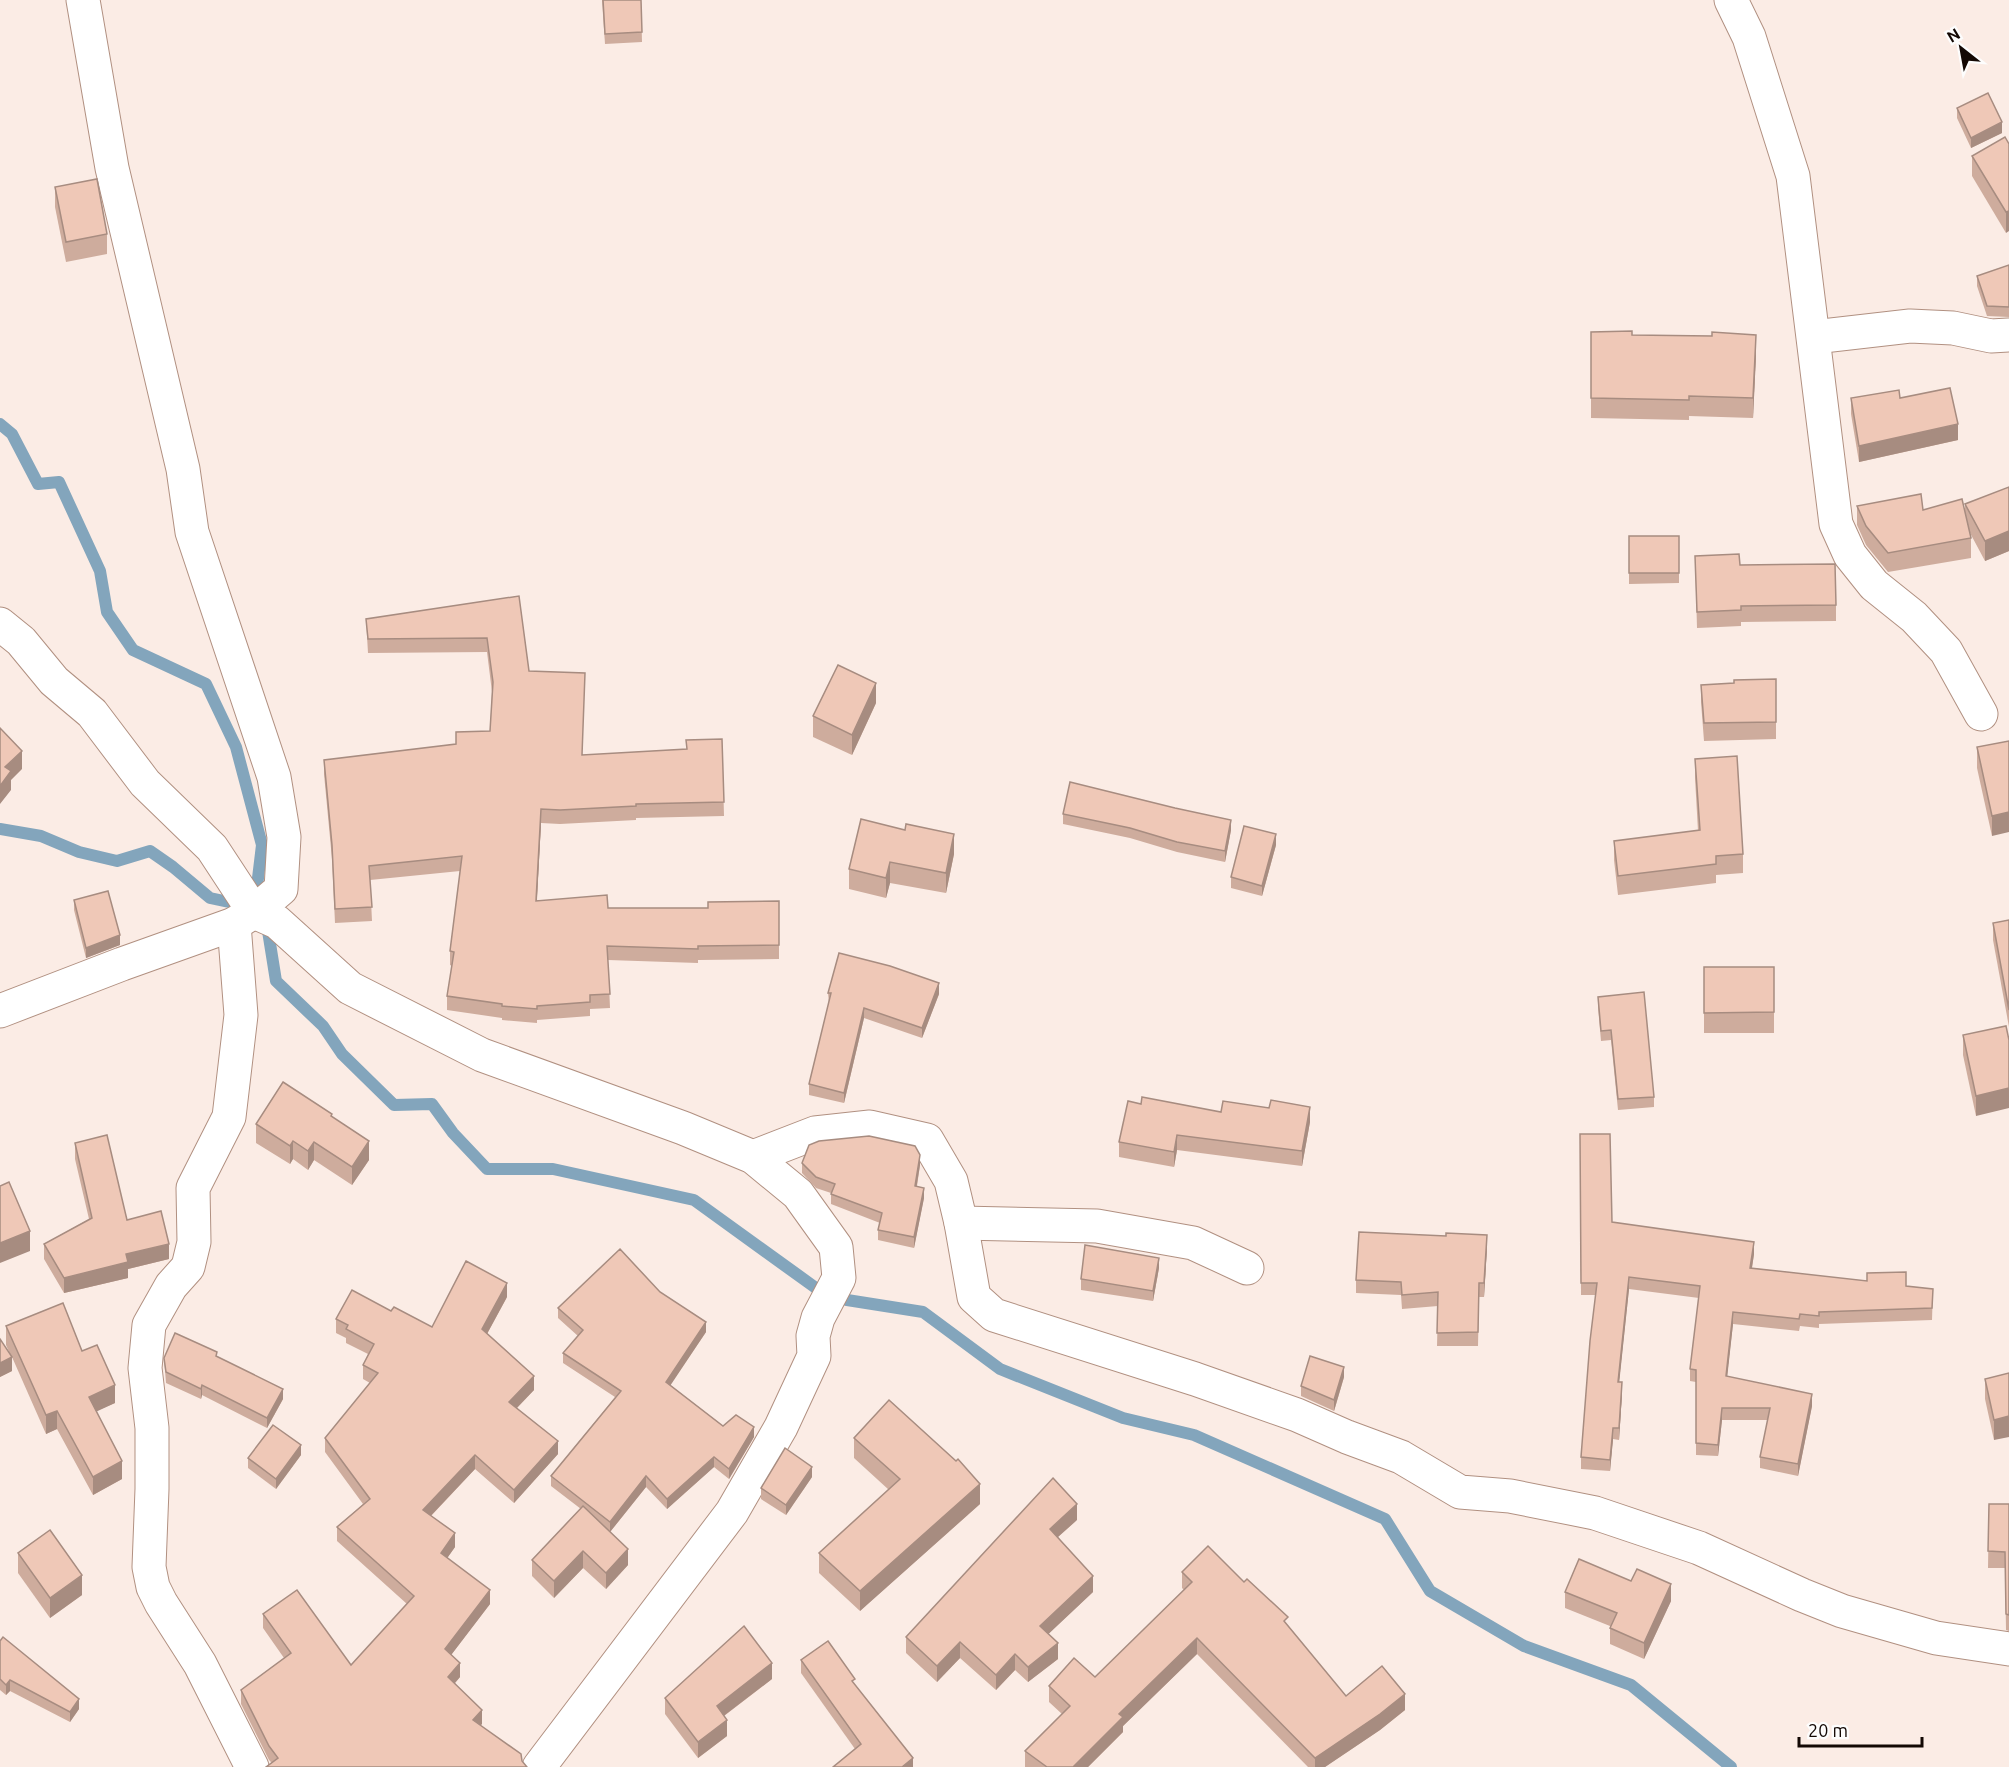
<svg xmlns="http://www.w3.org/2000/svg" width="2009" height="1767" viewBox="0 0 2009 1767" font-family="Ubuntu,sans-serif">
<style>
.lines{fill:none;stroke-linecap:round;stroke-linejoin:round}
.stream{stroke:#83a5bc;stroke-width:12}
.street-casing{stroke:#b19081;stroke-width:35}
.street{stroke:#fff;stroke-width:33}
.wall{fill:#ceac9d}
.shaded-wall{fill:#a78c80}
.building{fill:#efc8b7;stroke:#a78c80;stroke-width:1.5}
</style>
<rect width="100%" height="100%" fill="#fbece5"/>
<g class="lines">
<g class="stream">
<path d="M0,424L12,434L38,484L59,482L100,571L107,612L133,650L206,684L236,747L262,845L255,903"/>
<path d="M0,829L41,836L79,852L117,861L150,851L173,867L210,898L243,905"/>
<path d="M262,923L268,931L276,981L323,1026L342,1054L394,1105L432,1104L453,1133L487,1169H553L694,1200L820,1291L847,1300L923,1312L1000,1369L1123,1418L1194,1435L1385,1519L1430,1591L1524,1646L1631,1685L1731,1767"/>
</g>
<defs>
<g id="street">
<path d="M1731,0L1749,37L1793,176L1836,524L1850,555L1874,585L1914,617L1946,651L1981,714"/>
<path d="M1814,337L1910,326L1953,328L1991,336L2009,335"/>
<path d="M0,624L21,641L54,681L92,713L145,783L212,848L254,912L277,922L350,988L482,1055L683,1128L753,1157L798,1194L836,1247L839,1278L818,1318L813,1336L814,1356L781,1427L732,1512L539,1767"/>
<path d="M234,924L241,1015L229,1117L193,1188L194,1242L188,1267L171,1286L149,1325L145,1368L152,1428V1489L149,1567L153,1587L161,1603L200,1664L252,1767"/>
<path d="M0,1011L122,964L234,924L254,912L281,889L284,837L274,777L192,532L183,469L112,168L83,0"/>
<path d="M753,1157L815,1133L870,1127L927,1140L951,1181L961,1223L974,1297L994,1315L1195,1379L1297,1415L1347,1437L1401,1457L1460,1492L1510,1496L1595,1513L1699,1548L1802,1595L1842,1611L1936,1638L2009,1649"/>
<path d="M961,1223L1097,1226L1193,1243L1247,1268"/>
</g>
</defs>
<use href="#street" class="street-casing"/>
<use href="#street" class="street"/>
</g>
<g class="wall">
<path d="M602,0H641L642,42L605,44Z"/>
<path d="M1957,108L2002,133L1971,148L1957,118Z"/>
<path d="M2009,144L2006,233L1972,176V156Z"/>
<path d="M55,187L107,234V254L66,262L55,207Z"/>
<path d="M2009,265V317L1987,316L1977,286V276Z"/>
<path d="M1591,332L1632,335L1756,355L1753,418L1689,416V420L1591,418Z"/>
<path d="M1851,398H1900L1958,440L1859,462L1851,414Z"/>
<path d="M2009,487V551L1985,561L1969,531L1971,538V558L1888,572L1866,545L1857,525V506L1965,514V504Z"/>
<path d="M1629,536H1679V583L1629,584Z"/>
<path d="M1695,556L1740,565L1836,605V621L1741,622V626L1697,628Z"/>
<path d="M519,596L529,671L583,755L686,749L722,739L724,816L636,818V820L560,824L541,823L537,900L608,908H708L779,901V959L698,960V963L608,960L610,1008L590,1009V1016L537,1020V1023L502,1020V1018L447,1010V996L452,966L450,965V951L460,871L370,880L372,921L335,923L332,859L324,774V760L456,744L490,731L492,692L487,652L368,653L366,619Z"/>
<path d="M1776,679V739L1704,741L1701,702V685L1734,683Z"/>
<path d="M876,703L852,755L813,737V716Z"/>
<path d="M2009,741L1992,836L1977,768V747Z"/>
<path d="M1695,759L1743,854V873L1716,875V883L1618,895L1614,860V841L1698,831L1695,778Z"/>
<path d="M1063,814L1231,830L1225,862L1177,852L1130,838L1063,824Z"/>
<path d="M861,819L954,854L946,893L890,883L886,898L849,889V869Z"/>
<path d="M1276,845L1262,896L1231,888V877Z"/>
<path d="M74,900L120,945L86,958L74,910Z"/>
<path d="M2009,920V1027L1993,940V923Z"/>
<rect x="1704" y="967" width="70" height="66"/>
<path d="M828,993L939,994L922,1038L864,1018L844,1103L809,1095V1084L829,1003Z"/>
<path d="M1598,997L1654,1097V1107L1618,1110L1611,1040L1601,1041L1598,1007Z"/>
<path d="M1963,1035L2009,1040L1976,1116L1963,1055Z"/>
<path d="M1141,1104L1221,1112L1310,1122L1302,1166L1177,1150L1174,1167L1119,1157V1142Z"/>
<path d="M332,1117L369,1160L352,1185L314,1160L308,1170L293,1159L290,1164L256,1143V1124Z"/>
<path d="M1580,1134L1612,1222L1754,1254L1752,1268L1933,1289L1932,1320L1819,1324V1328L1800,1326L1799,1331L1733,1324L1727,1376L1812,1406L1798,1476L1760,1468V1457L1768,1420H1722L1718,1456L1696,1455V1382L1690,1381V1369L1699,1298L1629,1289L1619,1382L1622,1394L1619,1440L1613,1439L1610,1471L1581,1469V1457L1596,1295H1581Z"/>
<path d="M75,1143L127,1220L169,1259L128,1269V1278L64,1293L44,1259V1244L89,1219L75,1159Z"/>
<path d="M802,1163L920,1165L917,1186L924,1198L914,1248L878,1240V1230L880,1223L831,1204V1193L816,1188L802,1173Z"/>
<path d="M1487,1248L1484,1297H1479L1478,1346H1437L1438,1306L1402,1309L1401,1295L1356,1293V1280Z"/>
<path d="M1159,1268L1153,1301L1081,1290V1279Z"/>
<path d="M660,1292L706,1332L670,1385L723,1426L754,1437L729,1479L714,1467L667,1509L646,1487L610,1532L628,1565L606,1589L583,1568L554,1598L532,1576V1560L581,1509L551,1486V1476L615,1397L563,1363V1353L578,1336L558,1318V1308Z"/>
<path d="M507,1297L487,1334L534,1390L517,1408L558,1454L514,1503L475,1469L431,1516L455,1547L447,1558L490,1604L451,1655L460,1677L455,1683L482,1724L272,1763L269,1760L241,1704V1690L284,1658L263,1628V1614L351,1665L407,1604L337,1541V1527L363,1504L325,1452V1438L370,1383L363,1379V1365L368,1354L346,1343V1338L336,1333V1319L391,1311L432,1327Z"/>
<path d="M6,1326L82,1351L115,1403L96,1411L122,1479L93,1495L57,1429L46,1434L12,1357V1371L0,1377V1339L11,1356L6,1345Z"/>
<path d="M217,1357L283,1399L267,1428L202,1395L201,1399L166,1383L164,1358Z"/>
<path d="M2009,1373L1994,1440L1985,1399V1379Z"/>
<path d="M1344,1377L1334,1411L1301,1396V1386Z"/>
<path d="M854,1438L980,1504L860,1611L819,1573V1553L889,1490L854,1458Z"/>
<path d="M301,1455L276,1489L248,1468V1458Z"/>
<path d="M812,1477L786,1515L761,1499V1488Z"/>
<path d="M1989,1504H2009V1631L2006,1630L2005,1568H1988Z"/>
<path d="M1077,1520L1058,1537L1093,1592L1048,1634L1058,1659L1028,1682L1015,1670L996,1690L960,1658L937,1682L906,1653V1637Z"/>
<path d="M18,1553L82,1595L50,1618L18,1573Z"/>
<path d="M1182,1572L1288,1626L1346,1696L1405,1710L1380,1730L1325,1767H1308L1197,1654L1123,1726V1732L1088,1767H1025V1751L1062,1714L1049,1702V1686L1095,1677L1184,1590L1182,1588Z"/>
<path d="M1631,1581L1671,1601L1644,1659L1610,1644V1626L1565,1608V1592Z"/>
<path d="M0,1641L79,1709L70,1722L10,1691L6,1695L0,1690Z"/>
<path d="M801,1660L855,1685L913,1767L855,1749L801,1673Z"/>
<path d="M772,1679L724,1716L727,1736L698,1758L665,1714V1698Z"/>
</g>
<g class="shaded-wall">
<path d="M2002,122V133L1971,148V138Z"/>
<path d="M2009,211V231L2006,233V212Z"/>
<path d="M1756,335V355L1753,418V398Z"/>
<path d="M1958,424V440L1859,462V446Z"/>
<path d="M2009,531V551L1985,561V541Z"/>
<path d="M876,683V703L852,755V735Z"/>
<path d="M22,751V769L11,780V790L0,804V786L5,767Z"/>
<path d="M541,809V823L536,915V901Z"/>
<path d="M2009,812V832L1992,836V816Z"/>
<path d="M1231,820V830L1225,862V851Z"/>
<path d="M954,834V854L946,893V873Z"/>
<path d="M1276,834V845L1262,896V886Z"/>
<path d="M890,862V883L886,898V878Z"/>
<path d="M120,935V945L86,958V948Z"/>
<path d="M939,983V994L922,1038V1028Z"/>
<path d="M864,1008V1018L844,1103V1093Z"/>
<path d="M2009,1088V1108L1976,1116V1096Z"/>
<path d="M1310,1107V1122L1302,1166V1151Z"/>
<path d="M1177,1135V1150L1174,1167V1152Z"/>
<path d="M293,1141V1159L290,1164V1146Z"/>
<path d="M369,1141V1160L352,1185V1167Z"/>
<path d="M314,1142V1160L308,1170V1151Z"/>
<path d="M920,1155V1165L915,1196V1186Z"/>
<path d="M924,1188V1198L914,1248V1237Z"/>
<path d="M30,1231V1251L0,1263V1243Z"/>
<path d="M1487,1235V1248L1484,1297V1283Z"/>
<path d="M1754,1242V1254L1750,1280V1268Z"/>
<path d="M169,1244V1259L128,1269V1278L64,1293V1278L126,1254Z"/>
<path d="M1159,1258V1268L1153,1301V1291Z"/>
<path d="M1629,1277V1289L1618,1394V1382Z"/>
<path d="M507,1283V1297L482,1343V1329Z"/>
<path d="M1733,1312V1324L1726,1388V1376Z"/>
<path d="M706,1322V1332L666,1392V1382Z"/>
<path d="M12,1357V1371L0,1377V1363Z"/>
<path d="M1344,1367V1377L1334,1411V1400Z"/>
<path d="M534,1376V1390L509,1416V1402Z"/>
<path d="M1622,1382V1394L1619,1440V1428Z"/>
<path d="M115,1385V1403L89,1415V1397Z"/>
<path d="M202,1385V1395L201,1399V1389Z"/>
<path d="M283,1389V1399L267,1428V1418Z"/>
<path d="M1812,1394V1406L1798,1476V1464Z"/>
<path d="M1722,1408V1420L1718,1456V1445Z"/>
<path d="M57,1411V1429L46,1434V1415Z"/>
<path d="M2009,1416V1437L1994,1440V1420Z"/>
<path d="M754,1427V1437L729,1479V1469Z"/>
<path d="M1613,1428V1439L1610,1471V1460Z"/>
<path d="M558,1441V1454L514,1503V1490Z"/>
<path d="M301,1445V1455L276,1489V1479Z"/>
<path d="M475,1455V1469L423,1524V1510Z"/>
<path d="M714,1457V1467L667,1509V1499Z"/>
<path d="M122,1461V1479L93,1495V1477Z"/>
<path d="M812,1467V1477L786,1515V1505Z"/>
<path d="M646,1476V1487L610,1532V1522Z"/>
<path d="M980,1484V1504L860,1611V1591Z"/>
<path d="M1077,1504V1520L1050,1544V1529Z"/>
<path d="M455,1533V1547L441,1567V1553Z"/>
<path d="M628,1549V1565L606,1589V1573Z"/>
<path d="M583,1551V1568L554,1598V1581Z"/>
<path d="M82,1575V1595L50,1618V1598Z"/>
<path d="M1093,1576V1592L1040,1642V1626Z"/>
<path d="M1671,1584V1601L1644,1659V1643Z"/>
<path d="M490,1590V1604L445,1663V1649Z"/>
<path d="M1197,1638V1654L1123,1726V1732L1088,1767H1073L1119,1714Z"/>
<path d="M960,1642V1658L937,1682V1666Z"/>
<path d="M1058,1643V1659L1028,1682V1667Z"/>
<path d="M1015,1654V1670L996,1690V1675Z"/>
<path d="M460,1663V1677L448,1691V1677Z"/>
<path d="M772,1663V1679L717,1721V1706Z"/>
<path d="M10,1680V1691L6,1695V1685Z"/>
<path d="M1405,1694V1710L1380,1730L1325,1767H1315V1758Z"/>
<path d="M79,1699V1709L70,1722V1712Z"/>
<path d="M482,1710V1724L473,1734V1720Z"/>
<path d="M727,1720V1736L698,1758V1742Z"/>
<path d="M913,1758V1767H902Z"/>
</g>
<g class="building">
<path d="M603,0H641L642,32L605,34Z"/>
<path d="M1988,93L2002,122L1971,138L1957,108Z"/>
<path d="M2005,137L2009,144V211L2006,212L1972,156Z"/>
<path d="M97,179L107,234L66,242L55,187Z"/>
<path d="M2009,265V307L1987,306L1977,276Z"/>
<path d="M1632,331V335L1712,336V332L1756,335L1753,398L1689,396V400L1591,398V332Z"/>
<path d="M1950,388L1958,424L1859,446L1851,398L1899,390L1900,398Z"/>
<path d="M2009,487V531L1985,541L1965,504Z"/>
<path d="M1921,494L1923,510L1962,499L1971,538L1888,553L1866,526L1857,506Z"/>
<rect x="1629" y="536" width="50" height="37"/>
<path d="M1739,554L1740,565L1835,564L1836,605L1741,606V610L1697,612L1695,556Z"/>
<path d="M519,596L529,671L585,673L582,755L687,749L686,740L722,739L724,802L636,804V806L560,810L541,809L536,901L607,895L608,908H708V902L779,901V945L698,946V949L607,946L610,994L590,995V1002L537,1006V1009L502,1006V1004L447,996L454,952L450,951L462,856L369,866L372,907L335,909L332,845L324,760L456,744V732L490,731L493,682L487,638L368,639L366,619Z"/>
<path d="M838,665L876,683L852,735L813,716Z"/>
<path d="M1776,679V722L1704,723L1701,685L1734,683V680Z"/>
<path d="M0,728L22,751L5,767L11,771L0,786Z"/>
<path d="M2009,741V812L1992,816L1977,747Z"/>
<path d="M1737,756L1743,854L1716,856V864L1618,876L1614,841L1700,830L1695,759Z"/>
<path d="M1070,782L1175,808L1231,820L1225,851L1177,842L1130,828L1063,814Z"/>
<path d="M861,819L905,830L906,824L954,834L946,873L890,862L886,878L849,869Z"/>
<path d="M1244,826L1276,834L1262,886L1231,877Z"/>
<path d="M108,891L120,935L86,948L74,900Z"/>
<path d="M2009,920V1010L1993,923Z"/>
<path d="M839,953L890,966L939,983L922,1028L864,1008L844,1093L809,1084L831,993H828Z"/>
<path d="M1704,967H1774V1012L1704,1013Z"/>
<path d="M1644,992L1654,1097L1618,1099L1611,1030L1601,1031L1598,997Z"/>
<path d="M2006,1026L2009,1040V1088L1976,1096L1963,1035Z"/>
<path d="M283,1082L332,1114L331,1116L369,1141L352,1167L314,1142L308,1151L293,1141L290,1146L256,1124Z"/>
<path d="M1142,1097L1221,1112L1223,1101L1269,1108L1271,1100L1310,1107L1302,1151L1177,1135L1174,1152L1119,1142L1128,1101L1141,1104Z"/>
<path d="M1580,1134H1610L1612,1222L1754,1242L1750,1268L1867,1281V1273L1906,1272V1286L1933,1289L1932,1308L1819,1312V1316L1800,1314L1799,1319L1733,1312L1726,1376L1812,1394L1798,1464L1760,1457L1770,1408H1722L1718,1445L1696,1443V1370L1690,1369L1700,1286L1629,1277L1618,1382H1622L1619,1428H1613L1610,1460L1581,1457L1590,1341L1597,1283H1581Z"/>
<path d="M107,1135L127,1220L161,1211L169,1244L126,1254L128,1262L64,1278L44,1244L92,1218L75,1143Z"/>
<path d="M869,1136L915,1146L920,1155L915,1186L924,1188L914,1237L878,1230L882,1213L831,1194L835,1184L816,1177L802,1163L809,1145L819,1141Z"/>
<path d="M9,1182L30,1231L0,1243V1186Z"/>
<path d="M1359,1232L1446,1236V1233L1487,1235L1484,1283H1479L1478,1332L1437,1333L1438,1292L1402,1295L1401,1282L1356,1280Z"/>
<path d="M1085,1245L1159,1258L1153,1291L1081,1279Z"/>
<path d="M620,1249L660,1292L706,1322L666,1382L723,1426L736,1415L754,1427L729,1469L714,1457L667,1499L646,1476L610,1522L551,1476L621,1391L563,1353L583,1330L558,1308Z"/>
<path d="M466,1261L507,1283L482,1329L534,1376L509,1402L558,1441L514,1490L475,1455L423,1510L455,1533L441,1553L490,1590L445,1649L460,1663L448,1677L482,1710L473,1720L521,1754L522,1761L527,1767H266L278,1758L269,1746L241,1690L291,1653L263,1614L297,1590L351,1665L414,1596L337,1527L370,1499L325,1438L378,1373L363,1365L374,1344L346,1329L348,1325L336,1319L352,1290L391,1311L394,1307L432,1327Z"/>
<path d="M63,1303L82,1351L97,1345L115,1385L89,1397L122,1461L93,1477L57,1411L46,1415L6,1326Z"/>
<path d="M175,1333L217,1352L216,1356L283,1389L267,1418L202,1385L201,1389L166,1372L164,1358Z"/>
<path d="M0,1339L12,1357L0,1363Z"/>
<path d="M1310,1356L1344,1367L1334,1400L1301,1386Z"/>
<path d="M2009,1373V1416L1994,1420L1985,1379Z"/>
<path d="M889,1400L956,1461L958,1459L980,1484L860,1591L819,1553L900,1479L854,1438Z"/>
<path d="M273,1425L301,1445L276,1479L248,1458Z"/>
<path d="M785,1448L812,1467L786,1505L761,1488Z"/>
<path d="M1053,1478L1077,1504L1050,1529L1093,1576L1040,1626L1058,1643L1028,1667L1015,1654L996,1675L960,1642L937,1666L906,1637Z"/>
<path d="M1989,1504H2009V1615L2006,1614L2005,1552L1988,1551Z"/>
<path d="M583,1506L628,1549L606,1573L583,1551L554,1581L532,1560Z"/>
<path d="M50,1530L82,1575L50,1598L18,1553Z"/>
<path d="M1208,1546L1244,1582L1247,1579L1288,1617L1284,1621L1346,1696L1382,1666L1405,1694L1380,1714L1315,1758L1197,1638L1119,1714L1123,1717L1073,1767H1047L1025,1751L1070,1706L1049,1686L1074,1658L1095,1677L1192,1582L1182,1572Z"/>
<path d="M1579,1559L1631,1581L1637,1569L1671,1584L1644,1643L1610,1628L1617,1613L1565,1592Z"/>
<path d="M744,1626L772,1663L717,1706L727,1720L698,1742L665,1698Z"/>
<path d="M3,1637L79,1699L70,1712L10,1680L6,1685L0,1679V1641Z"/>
<path d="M828,1641L855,1679L852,1681L913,1758L902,1767H833L861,1744L801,1660Z"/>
</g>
<g transform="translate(1961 48) rotate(329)" stroke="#fdfdfd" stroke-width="4.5" paint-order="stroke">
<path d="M0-4.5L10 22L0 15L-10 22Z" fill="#130804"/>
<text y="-9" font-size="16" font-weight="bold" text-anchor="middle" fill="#130804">N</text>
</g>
<path d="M1799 1737v9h123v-9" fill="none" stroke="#130804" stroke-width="3"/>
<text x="1808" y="1737" font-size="18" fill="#130804" stroke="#fdfdfd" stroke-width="4.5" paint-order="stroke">20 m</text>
</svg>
